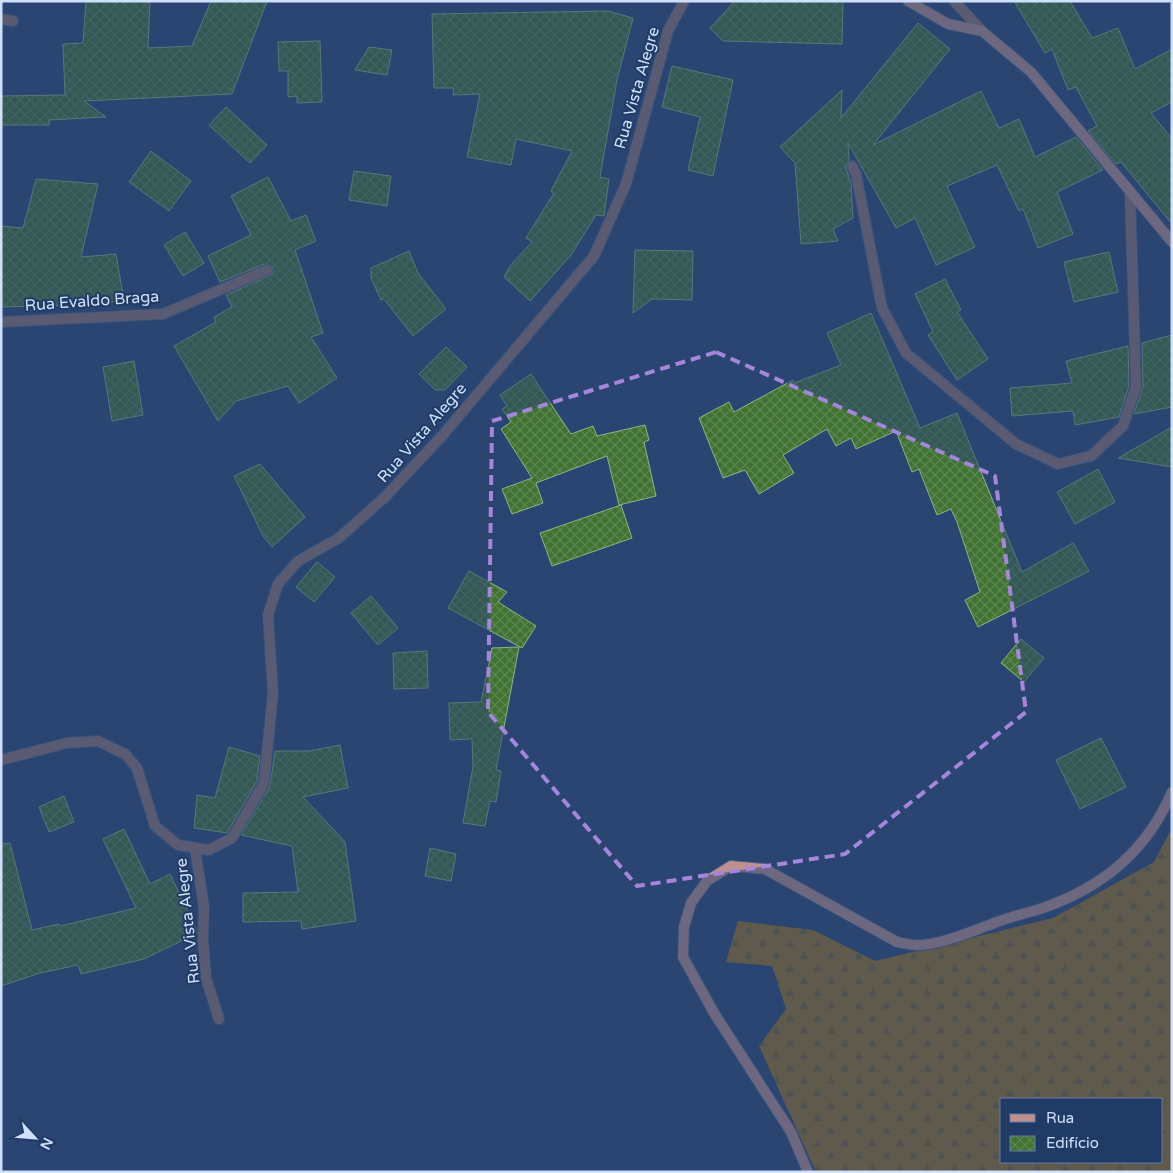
<svg xmlns="http://www.w3.org/2000/svg" width="1173" height="1173" viewBox="0 0 1173 1173" font-family="'Varela Round',sans-serif">
<style>
.forest{fill:url(#forest-firs);fill-rule:evenodd}
.building{fill:url(#building-cross-hatch);stroke:#8eb584}
.lines{fill:none;stroke-linecap:round;stroke-linejoin:round}
.lane-casing{stroke:#48618a;stroke-width:12}
.street-casing{stroke:#48618a;stroke-width:12}
.secondary-casing{stroke:#48618a;stroke-width:12}
.lane{stroke:#947776;stroke-width:10}
.street{stroke:#947776;stroke-width:10}
.secondary{stroke:#be9190;stroke-width:10}
.marked{fill:none;stroke:#a686dd;stroke-width:4;stroke-dasharray:10 6;stroke-linejoin:round}
.labels{text-anchor:middle;dominant-baseline:central;stroke-width:4;stroke-linejoin:round;paint-order:stroke}
.street-label{font-size:16px;fill:#d0e0fb;stroke:#203b65}
</style>
<defs>
<pattern id="forest-firs" width="22" height="20" patternUnits="userSpaceOnUse" patternTransform="scale(1.25)"><rect width="22" height="20" fill="#9f7421"/><path d="M5 1l3.5 6h-7zM16 11l3.5 6h-7z" fill="#7d6330"/></pattern>
<pattern id="building-cross-hatch" width="8" height="8" patternUnits="userSpaceOnUse" patternTransform="scale(1.25)"><rect width="8" height="8" fill="#407232"/><path d="M0 0l8 8M0 8l8-8" fill="none" stroke="#5b8651"/></pattern>
</defs>
<rect width="100%" height="100%" fill="#2a4571"/>
<path class="forest" d="M1172,828V1172H816L759,1046L786,1009L772,966L726,962L738,921L813,930L875,961L1053,918L1154,862ZM1002,1099H1162V1162H1002Z"/>
<g class="building">
<path d="M86,1H150L148,48L192,46L211,1H267L232,94L84,101L106,117L49,120V125H1V96L65,95L63,44L83,43Z"/>
<path d="M735,1H843L842,44L723,41L710,28Z"/>
<path d="M1014,1H1070L1092,38L1118,28L1135,69L1172,49V102L1151,113L1172,139V224L1121,162L1116,164L1088,131L1097,126L1076,87L1068,90L1052,49L1045,53Z"/>
<path d="M608,11L633,18L617,80L600,177L609,179L604,216L596,215L571,255L530,301L504,277L510,266L532,242L526,238L554,193L551,191L572,151L516,139L511,165L467,157L480,94L453,95L454,88H434L432,14Z"/>
<path d="M918,23L950,49L873,145L981,91L999,128L1019,119L1035,157L1076,137L1103,170L1057,192L1073,234L1038,248L1023,209L1019,211L997,165L947,186L975,247L936,265L915,218L896,228L848,143L849,160L845,166L851,183L853,218L833,229L838,241L801,244L795,163L780,147L842,90L841,118Z"/>
<path d="M320,41L322,102L297,103V96L288,97V71H279L278,42Z"/>
<path d="M369,47L392,50L387,75L355,70Z"/>
<path d="M672,66L733,80L713,176L688,170L700,117L662,107Z"/>
<path d="M226,107L267,145L250,163L209,125Z"/>
<path d="M151,151L191,181L169,211L129,182Z"/>
<path d="M354,171L391,176L387,206L349,200Z"/>
<path d="M268,177L291,221L306,215L316,241L295,250L323,333L311,337L337,378L299,403L288,386L236,401L218,421L174,346L216,322L214,317L232,307L226,295L273,274V267L265,264L220,282L208,256L251,235L231,196Z"/>
<path d="M36,179L98,184L81,257L116,254L124,301L81,305L1,307V226L23,228Z"/>
<path d="M185,232L204,263L183,276L164,245Z"/>
<path d="M635,250L693,251L692,300L652,299L633,313Z"/>
<path d="M409,251L418,273L446,309L413,336L384,299L381,300L371,278V268Z"/>
<path d="M1109,252L1118,292L1074,302L1064,262Z"/>
<path d="M945,279L961,310L957,312L988,359L957,380L928,335L933,332L915,294Z"/>
<path d="M871,313L920,428L957,413L1022,572L1073,543L1089,571L978,627L965,600L980,592L957,522L951,509L937,515L919,469L912,472L896,431L856,449L851,438L836,446L827,429L783,455L794,473L759,494L745,470L723,478L699,418L729,402L734,412L793,380L794,383L841,365L827,333Z"/>
<path d="M1172,335V407L1134,414L1143,387L1142,343Z"/>
<path d="M1128,346L1129,386L1119,417L1075,425L1073,411L1012,416L1010,388L1072,383L1066,361Z"/>
<path d="M446,347L467,367L445,390H435L419,374Z"/>
<path d="M134,361L143,415L112,421L103,367Z"/>
<path d="M531,374L571,434L593,426L597,436L645,425L649,440L644,442L656,496L619,505L607,456L536,483L543,503L512,514L502,489L532,478L501,429L511,422L502,409L507,406L500,395Z"/>
<path d="M1172,427V467L1118,458Z"/>
<path d="M260,464L305,517L272,547L263,536L234,476Z"/>
<path d="M1098,469L1115,502L1075,524L1057,492Z"/>
<path d="M621,505L632,538L552,566L540,533Z"/>
<path d="M317,562L335,577L314,602L296,587Z"/>
<path d="M469,571L507,592L498,602L536,626L522,648L448,608Z"/>
<path d="M371,596L398,628L378,645L351,613Z"/>
<path d="M1021,639L1044,658L1024,682L1001,663Z"/>
<path d="M519,647L496,770L501,771L496,802L490,801L485,826L463,823L473,766L472,739L450,740L449,703L481,702L492,648Z"/>
<path d="M427,651L428,688L394,689L393,653Z"/>
<path d="M1101,738L1126,787L1080,809L1056,760Z"/>
<path d="M340,745L348,788L303,797L345,842L356,921L302,929L301,921L243,922V893L298,892L292,846L241,835L270,786L275,751H309Z"/>
<path d="M229,747L260,756L257,781L227,833L194,828L197,795L215,798Z"/>
<path d="M64,796L74,822L49,832L39,807Z"/>
<path d="M124,829L150,884L170,874L196,929V934L144,959L81,974L78,965L40,973L1,986V844L10,843L32,930L59,924L60,926L136,908L103,839Z"/>
<path d="M430,848L456,854L451,881L425,876Z"/>
</g>
<g class="lines">
<defs>
<path id="lane" d="M954,1L982,31"/>
<g id="street">
<path d="M1,19L13,21"/>
<path d="M852,166L856,174L882,308L906,353L1016,444L1058,464L1091,456L1123,426L1136,387L1130,192"/>
<path d="M1,322L163,314L267,270"/>
<path d="M1,760L67,743L98,741L125,754L137,768L155,826L178,845L209,850L232,838L264,783L273,693L268,615L278,584L298,561L339,538L385,497L442,436L594,256L626,184L668,31L684,1"/>
<path d="M195,848L204,907L203,940L206,978L219,1019"/>
</g>
<g id="secondary">
<path d="M908,1L948,24L982,31L1031,72L1172,242"/>
<path d="M808,1172L791,1132L714,1013L683,957L684,927L691,903L707,881L731,866L765,869L897,942C903,943 910,945 916,945C940,946 977,929 1000,921C1013,916 1027,913 1040,909C1102,888 1146,852 1172,792"/>
</g>
</defs>
<use href="#lane" class="lane-casing"/>
<use href="#street" class="street-casing"/>
<use href="#secondary" class="secondary-casing"/>
<use href="#lane" class="lane"/>
<use href="#street" class="street"/>
<use href="#secondary" class="secondary"/>
</g>
<path d="M0 0H1173V1173H0ZM716,352L995,476L1026,712L845,854L637,886L488,712L492,421Z" fill="#2a4571" fill-opacity=".55" fill-rule="evenodd"/>
<path class="marked" d="M716,352L995,476L1026,712L845,854L637,886L488,712L492,421Z"/>
<g class="labels">
<g class="street-label">
<text transform="translate(637 88) rotate(-74)">Rua Vista Alegre</text>
<text transform="translate(92 301) rotate(-4)">Rua Evaldo Braga</text>
<text transform="translate(422 433) rotate(-49)">Rua Vista Alegre</text>
<text transform="translate(188 921) rotate(-96)">Rua Vista Alegre</text>
</g>
</g>
<rect width="1173" height="1173" fill="none" stroke="#d0e0fb" stroke-width="5"/>
<rect x="1000" y="1098" width="162" height="65" fill="#203b65" stroke="#667da1"/>
<rect x="1010" y="1114" width="25" height="8" fill="#be9190" stroke="#667da1"/>
<text x="1046" y="1123" font-size="15" fill="#d0e0fb">Rua</text>
<rect x="1010" y="1136" width="25" height="15" fill="url(#building-cross-hatch)" stroke="#667da1"/>
<text x="1046" y="1148" font-size="15" fill="#d0e0fb">Edifício</text>
<g transform="translate(35 1138) rotate(116)" stroke="#203b65" stroke-width="4" paint-order="stroke">
<path d="M0-4L9 19L0 12L-9 19Z" fill="#d0e0fb"/>
<text y="-8" font-size="14" font-weight="bold" text-anchor="middle" fill="#d0e0fb">N</text>
</g>
</svg>
